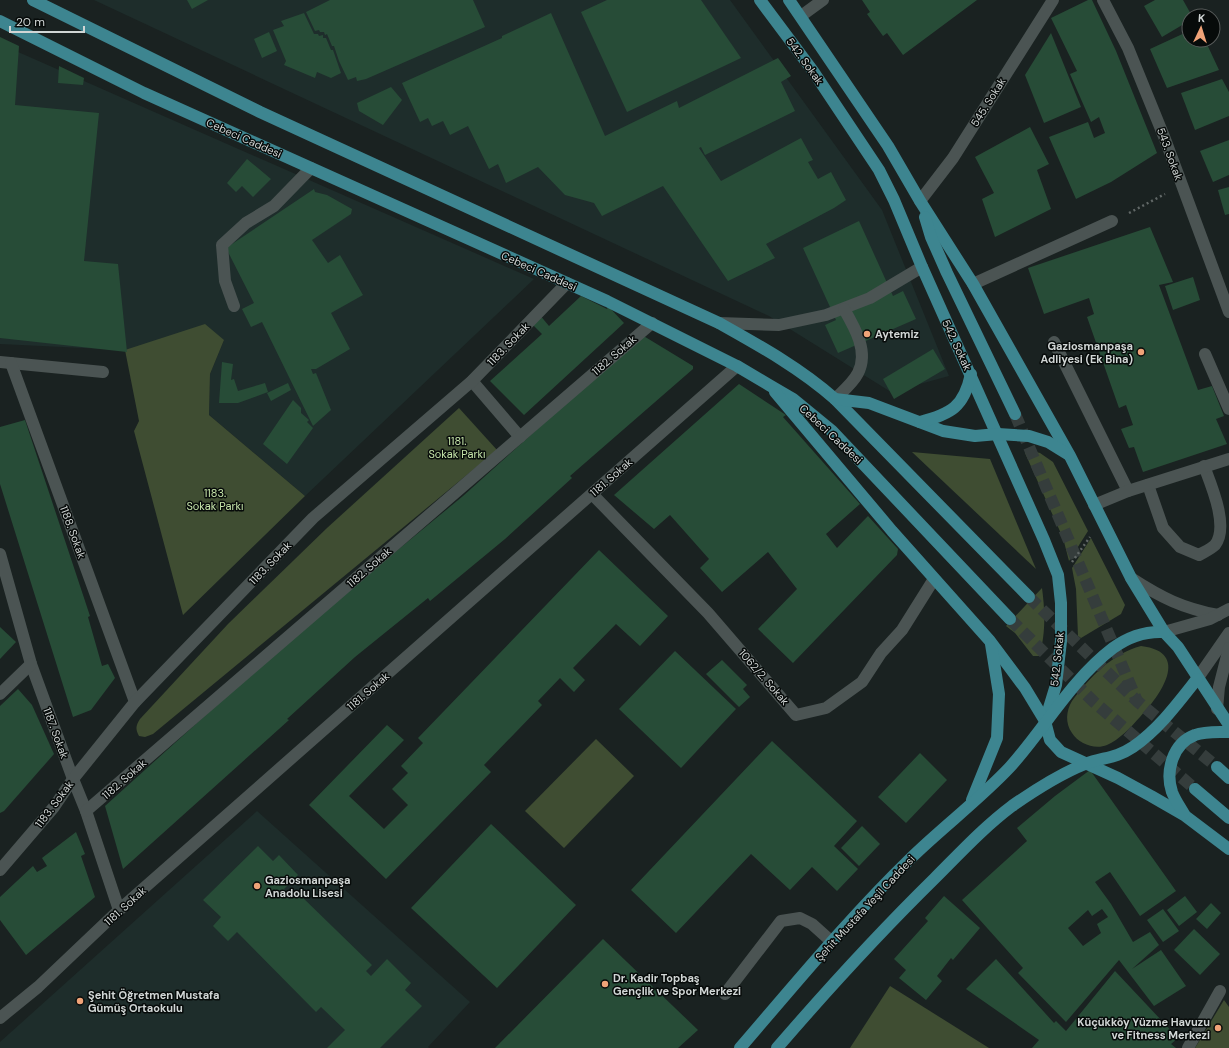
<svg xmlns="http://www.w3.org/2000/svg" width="1229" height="1048" viewBox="0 0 1229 1048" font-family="'DM Sans',sans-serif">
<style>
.built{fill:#1e2d2b}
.green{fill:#3f4d32}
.building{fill:#274c37;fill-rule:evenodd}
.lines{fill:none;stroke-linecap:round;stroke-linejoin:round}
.major-tunnel{stroke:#353d3c;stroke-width:12;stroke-dasharray:12 6;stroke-linecap:butt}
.path{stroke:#616867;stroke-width:2.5;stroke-dasharray:2 3;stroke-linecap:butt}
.minor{stroke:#4b5453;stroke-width:12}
.major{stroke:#3d8590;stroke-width:12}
.poi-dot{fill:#f0a378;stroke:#070b0a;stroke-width:1.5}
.labels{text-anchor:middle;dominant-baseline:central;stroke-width:3;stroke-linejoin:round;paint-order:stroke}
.street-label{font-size:11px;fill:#d1d6d5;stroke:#070b0a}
.poi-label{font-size:11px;font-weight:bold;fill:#d1d6d5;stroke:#070b0a;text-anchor:start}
.park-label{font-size:11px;fill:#c7e6ab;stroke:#070b0a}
</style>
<rect width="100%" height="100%" fill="#1a2221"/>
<g class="built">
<path d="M94,0H730L882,210L949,376L891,392L769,316Z"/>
<path d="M0,44L534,279L305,496L209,415L210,374L224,340L125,350L0,344Z"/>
<path d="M257,811L470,1002L428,1047L429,1048H0V1042Z"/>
</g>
<g class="green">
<path d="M205,324L224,340L210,374L209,415L305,496L183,615L134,431L139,421L125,350Z"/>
<path d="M459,408L497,450L153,734L145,737L139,736C135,729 136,725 140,719L228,624L327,528Z"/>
<path d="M1033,451L1040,453L1053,462L1088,531L1069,561L1063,538L1025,453Z"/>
<path d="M912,452L990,459L1036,569Z"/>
<path d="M1091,538L1125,605L1121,614L1081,638L1078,636L1076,589L1072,568Z"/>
<path d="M1042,588C1045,610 1046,635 1039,656H1033L1015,633L1006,626Z"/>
<path d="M1141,646C1192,652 1160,696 1140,717C1131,727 1119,740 1107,745C1095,750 1079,744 1072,733C1065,723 1066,711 1072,701C1089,678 1113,653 1141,646Z"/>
<path d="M596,739L634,776L564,848L525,811Z"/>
<path d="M890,986L989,1048H850Z"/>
<path d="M1224,1000L1229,1007V1048H1195Z"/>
</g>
<g class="building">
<path d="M187,0H208L192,9Z"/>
<path d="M330,0H473L485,27L366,79L357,81L356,77L348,80L339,61L334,46H332L327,34L325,35L324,32H320L319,30L315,31L306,12Z"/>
<path d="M607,0H701L741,58L627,112L581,12Z"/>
<path d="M862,0H977L903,55L887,33L883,36L867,14L870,12Z"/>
<path d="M1088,0H1092L1116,51L1157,153L1111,182L1076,199L1049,137L1088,122L1094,138L1105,133L1099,117L1091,122L1070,74L1077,71L1051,18Z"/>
<path d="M1155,0H1183L1192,16H1189V21L1162,37L1144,6Z"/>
<path d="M304,13L314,34H318L319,36L323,35V38H326L331,50H333L341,73L331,78L317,72L315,78L284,65L286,61L273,30L284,26L281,21Z"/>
<path d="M551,13L605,136L677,101L679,108L778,58L791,76L781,82L795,111L705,155L701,147L699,148L721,181L801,138L813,160L808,162L818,179L831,172L846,200L834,208L766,244L775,258L728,281L663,186L602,216L594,203L565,195L538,167L506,183L498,164L489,169L468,126L450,135L443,121L432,126L428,118L420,122L402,83L502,38V36Z"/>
<path d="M1189,31V40H1205L1219,70L1167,88L1150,49Z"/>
<path d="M269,32L277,51L262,58L254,39Z"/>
<path d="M1051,33L1081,107L1044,123L1025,75Z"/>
<path d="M0,37L19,46L15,105L99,113L84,261L118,264L127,352L0,338Z"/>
<path d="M59,66L84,78L83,85L58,83Z"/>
<path d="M1222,79L1229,92V116L1195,130L1181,93Z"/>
<path d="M391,87L402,100L383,125L359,111L357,103Z"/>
<path d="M1030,127L1049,164L1037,170L1051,209L995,237L982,199L994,193L975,157Z"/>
<path d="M1229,140V175L1213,182L1200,151Z"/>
<path d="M247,159L271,179L253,197L242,186L236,192L227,183Z"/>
<path d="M1229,187V214L1225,215L1218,190Z"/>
<path d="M314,189L315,192L327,195L352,209L351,214L312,240L328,263L340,255L363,295L331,313L350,349L316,369H311L313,374L316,373L331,410L313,426L262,322L251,327L242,309L254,303L226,248Z"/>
<path d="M859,221L893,296L903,291L916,319L838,353L825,325L836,320L803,248Z"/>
<path d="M1150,227L1173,282L1159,285L1198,390L1212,386L1224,416L1216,419L1227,444L1143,472L1134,447L1129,448L1121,429L1133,425L1126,405L1119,408L1087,317L1094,314L1089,298L1044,314L1028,268Z"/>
<path d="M1193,277L1200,300L1173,310L1165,286Z"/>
<path d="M581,296L607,309L608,306L624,323L524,415L490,381L542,334L531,323L539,314L549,326Z"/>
<path d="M642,335L693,366V369L570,476L572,478L505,539L430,601L428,598L355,657L287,719L289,720L123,869L105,806L249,676L250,677L267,661L371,572L463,496Z"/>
<path d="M933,349L945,369L894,399L883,379Z"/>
<path d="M222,362L233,364L231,380L234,379L238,391L265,383L268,392L238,403H219Z"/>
<path d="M288,383L291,390L271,401L267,393Z"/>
<path d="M739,384L786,415L783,417L860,504L826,534L837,548L868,516L898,549L897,555L793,663L758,629L797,589L768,552L722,592L700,568L709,559L670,515L654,529L614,495Z"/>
<path d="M293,400L301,408V413L309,420L307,422L313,428L287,464L263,444Z"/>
<path d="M25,420L90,616L88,617L102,666L108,664L115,678L91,710L73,717L0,484V427Z"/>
<path d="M599,550L668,616L640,646L616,624L573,668L585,680L574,692L560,678L538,701L542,705L484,765L491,772L386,879L309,805L387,725L404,740L349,796L384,829L408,805L392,789L408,773L401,766L423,743L418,738Z"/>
<path d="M0,627L16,642L0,659Z"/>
<path d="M675,651L736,709L681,768L619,709Z"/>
<path d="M722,660L747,685L743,689L750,697L739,707L706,674Z"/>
<path d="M18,689L32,705L54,754L4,811L0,813V706Z"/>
<path d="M772,741L857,821L834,846L858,869L837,891L812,867L790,890L751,854L676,933L631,890Z"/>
<path d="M920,753L947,780L906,823L878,797Z"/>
<path d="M1090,770L1176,891L1140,916L1110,872L1095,882L1111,904L1133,942L1150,932L1159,945L1132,969L1161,950L1186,986L1154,1006L1119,960L1066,1022L1018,973L1023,968L962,900L1027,841L1017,828L1055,796ZM1102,909L1108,917L1097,924L1101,933L1083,946L1068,928L1088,910L1092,916Z"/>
<path d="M491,824L576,905L497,988L411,908Z"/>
<path d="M862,826L880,844L859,866L841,848Z"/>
<path d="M76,832L85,854L81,856L95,897L26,955L0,920V897L33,866L37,872L47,866L42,858Z"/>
<path d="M258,846L273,861L279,855L298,875L284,889L292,898L299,894L372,965L366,971L371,976L387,959L411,983L405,990L422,1006L380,1048H327L345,1030L321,1007L316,1012L237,932L228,941L213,926L221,917L203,900Z"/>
<path d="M944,896L980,928L953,960L951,958L937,976L942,981L926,1000L899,978L906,970L894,959L928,921L925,918Z"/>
<path d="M1185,896L1197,912L1179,926L1167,910Z"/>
<path d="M1211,903L1221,913L1207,929L1196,919Z"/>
<path d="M1163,909L1179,931L1163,942L1147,920Z"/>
<path d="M1194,929L1220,954L1200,975L1174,950Z"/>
<path d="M603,939L698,1030L678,1048H495Z"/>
<path d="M996,959L1054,1023L1056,1021L1066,1031L1115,971L1178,1038L1171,1044L1176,1048H1032L1039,1040L966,989Z"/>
</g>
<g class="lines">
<g class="major-tunnel">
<path d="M1015,414L1137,701"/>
<path d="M1029,597L1137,701L1217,767"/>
<path d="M1010,619L1094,702L1195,789"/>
</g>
<g class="path">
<path d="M1129,213L1165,194"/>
<path d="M1072,562L1090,537"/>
</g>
<g class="minor">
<path d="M1103,0L1128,48L1165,139L1229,312"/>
<path d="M801,16L823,0"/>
<path d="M920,201L953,158L1053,0"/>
<path d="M973,284L1112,221"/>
<path d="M234,306L225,281L222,245L246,223L274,206L311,168"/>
<path d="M719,323L779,325L826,315L870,298L922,267"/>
<path d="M1054,342L1128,491"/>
<path d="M1205,354L1229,409"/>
<path d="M0,362L103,372"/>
<path d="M11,363L135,702"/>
<path d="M472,381L520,437"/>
<path d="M835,399C842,392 853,383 858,373C869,352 855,328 844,309"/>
<path d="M1148,485L1163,528L1180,547L1199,555C1204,552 1211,549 1215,545C1229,527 1212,487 1204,466"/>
<path d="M592,494L708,613L796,715L826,708L862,682L881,653L902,630L934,579"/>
<path d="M1094,505L1128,491L1229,459"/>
<path d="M0,554L31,664L73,779L86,811L119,910"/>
<path d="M1131,578C1162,598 1182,608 1218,615"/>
<path d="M1164,632L1210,619L1229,609"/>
<path d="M1197,679L1229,633"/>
<path d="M0,694L31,664"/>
<path d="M1217,709L1219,687L1229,648"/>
<path d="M86,811L652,323"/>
<path d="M0,870L54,807L73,779L135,702L313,518L472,381L567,283"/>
<path d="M725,994L781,921L800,918L812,924L832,942"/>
<path d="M0,1018L38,987L119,910L737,366"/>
<path d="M1188,1048L1220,991"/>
</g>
<g class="major">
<path d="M33,0L260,112L719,323C760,346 800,368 835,399L1029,597"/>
<path d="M760,0L813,71L879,170L894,200L922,267L1044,540L1058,575L1061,603V641L1056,685L1045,721"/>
<path d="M789,0L888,146L920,201L973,284L1070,456L1131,578L1164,632L1178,647L1229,725"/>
<path d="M0,21L144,93L607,301L737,366L769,385L793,399L832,431L1010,619"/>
<path d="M925,217L931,237L947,273L1015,414"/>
<path d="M775,392L892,531L990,641L1025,688L1045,721L1050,740L1061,752L1118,778L1151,796L1184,815L1229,849"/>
<path d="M835,399L869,403L943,431L975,436L998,434L1029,436L1048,442L1069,455"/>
<path d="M920,422C951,414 964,407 971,374"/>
<path d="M1217,767L1229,778"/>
<path d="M1195,789L1229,818"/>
<path d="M972,800L997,738L999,694L991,644"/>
<path d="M1184,814C1180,807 1175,800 1172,792C1165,771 1173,743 1195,735C1205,731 1218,732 1229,732"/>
<path d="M740,1048C796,983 851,916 912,857C944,826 980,799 1010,767C1045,728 1071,680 1113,648C1128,637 1145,631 1164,632"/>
<path d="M777,1048C827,990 880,932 935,878C960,853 984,827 1012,806C1035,790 1060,774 1085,764C1103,757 1115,759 1133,747C1159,729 1178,703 1197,679"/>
</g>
</g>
<g class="poi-dot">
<circle cx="867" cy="334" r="4"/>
<circle cx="1141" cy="352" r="4"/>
<circle cx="257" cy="886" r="4"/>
<circle cx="605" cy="984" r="4"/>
<circle cx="80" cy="1001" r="4"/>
<circle cx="1218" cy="1028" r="4"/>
</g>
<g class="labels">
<g class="street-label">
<text transform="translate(805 61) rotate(54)">542. Sokak</text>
<text transform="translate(988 102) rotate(-58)">545. Sokak</text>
<text transform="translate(244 138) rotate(24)">Cebeci Caddesi</text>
<text transform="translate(1170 154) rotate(70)">543. Sokak</text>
<text transform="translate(539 271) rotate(24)">Cebeci Caddesi</text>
<text transform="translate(508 344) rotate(-46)">1183. Sokak</text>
<text transform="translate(957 345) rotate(65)">542. Sokak</text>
<text transform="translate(614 355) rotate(-41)">1182. Sokak</text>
<text transform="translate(831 434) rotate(43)">Cebeci Caddesi</text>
<text transform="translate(611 477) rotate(-41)">1181. Sokak</text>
<text transform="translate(73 532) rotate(70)">1188. Sokak</text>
<text transform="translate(270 563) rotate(-46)">1183. Sokak</text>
<text transform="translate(369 567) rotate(-41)">1182. Sokak</text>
<text transform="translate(1057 659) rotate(-84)">542. Sokak</text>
<text transform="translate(764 677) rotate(49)">1062/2. Sokak</text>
<text transform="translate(368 691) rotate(-41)">1181. Sokak</text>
<text transform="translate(56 733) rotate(70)">1187. Sokak</text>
<text transform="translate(124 779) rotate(-41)">1182. Sokak</text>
<text transform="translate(54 804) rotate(-53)">1183. Sokak</text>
<text transform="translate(125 906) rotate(-42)">1181. Sokak</text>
<text transform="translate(865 908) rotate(-47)">Şehit Mustafa Yeşil Caddesi</text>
</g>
<g class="poi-label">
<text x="875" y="334">Aytemiz</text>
<text x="1133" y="346" text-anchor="end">Gaziosmanpaşa<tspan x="1133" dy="13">Adliyesi (Ek Bina)</tspan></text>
<text x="265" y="880">Gaziosmanpaşa<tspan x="265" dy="13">Anadolu Lisesi</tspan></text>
<text x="613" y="978">Dr. Kadir Topbaş<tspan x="613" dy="13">Gençlik ve Spor Merkezi</tspan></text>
<text x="88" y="995">Şehit Öğretmen Mustafa<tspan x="88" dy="13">Gümüş Ortaokulu</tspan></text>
<text x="1210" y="1022" text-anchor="end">Küçükköy Yüzme Havuzu<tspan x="1210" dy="13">ve Fitness Merkezi</tspan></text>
</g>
<g class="park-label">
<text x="457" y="441">1181.<tspan x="457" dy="13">Sokak Parkı</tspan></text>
<text x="215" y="493">1183.<tspan x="215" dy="13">Sokak Parkı</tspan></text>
</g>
</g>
<g transform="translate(1201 28) rotate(4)"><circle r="19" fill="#070b0a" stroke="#585c5b"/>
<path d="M0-3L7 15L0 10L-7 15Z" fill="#f0a378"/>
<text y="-6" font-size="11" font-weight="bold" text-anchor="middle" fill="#d1d6d5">K</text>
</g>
<path d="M10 26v6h74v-6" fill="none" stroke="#d1d6d5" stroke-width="2"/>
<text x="16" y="26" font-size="12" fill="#d1d6d5" stroke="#070b0a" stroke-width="3" paint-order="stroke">20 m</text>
</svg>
